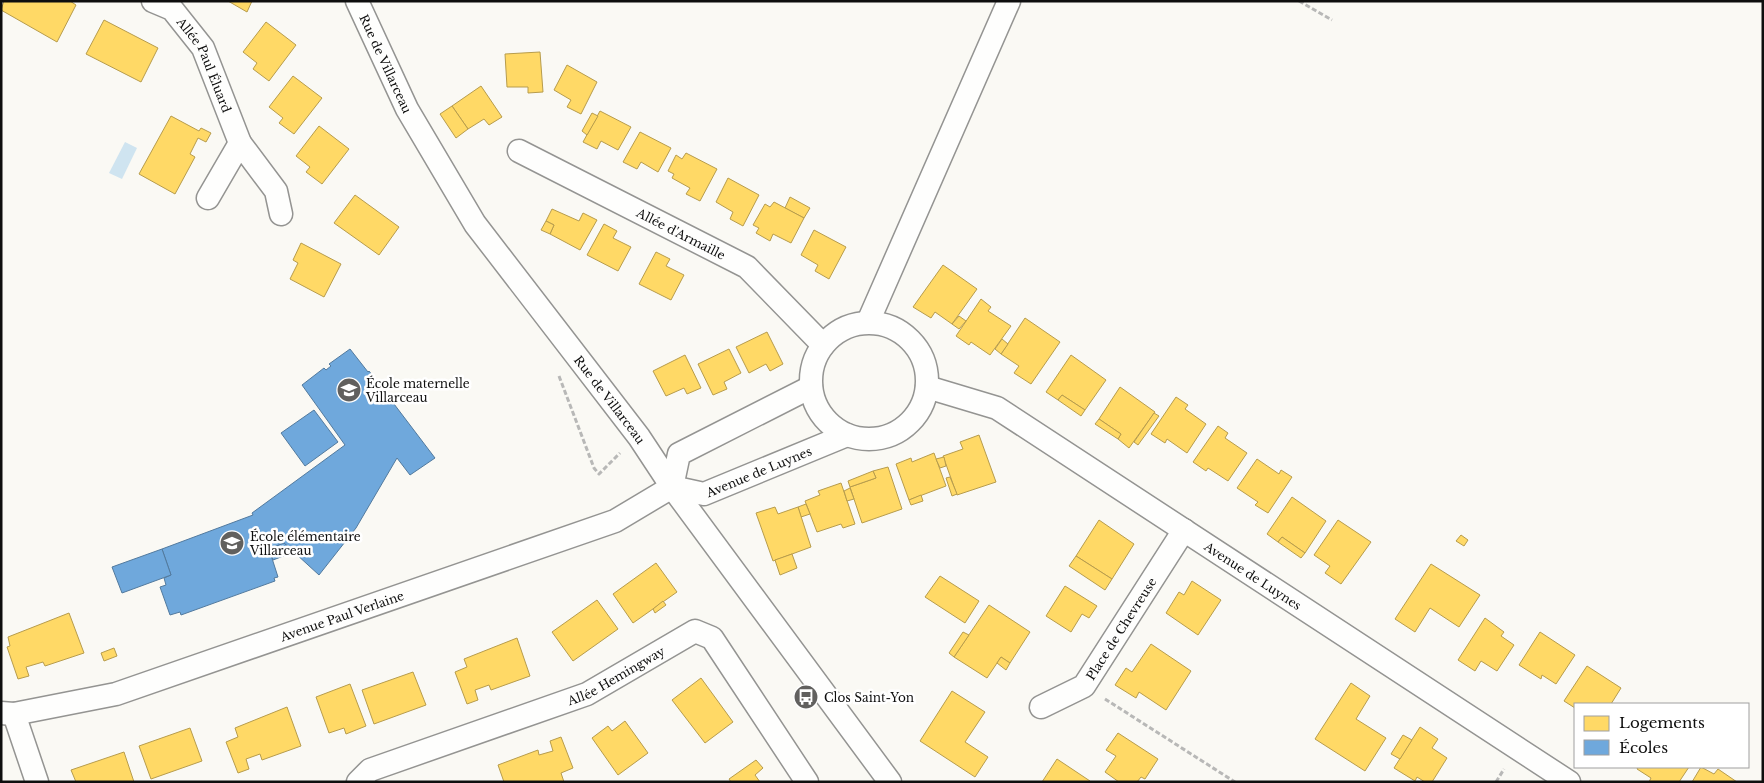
<svg xmlns="http://www.w3.org/2000/svg" width="1764" height="783" viewBox="0 0 1764 783" font-family="'Libre Baskerville',serif">
<style>
.water{fill:#cfe4f0}
.homes{fill:#ffd966;stroke:#b79c4c}
.schools{fill:#6fa8dc;stroke:#527a9e}
.lines{fill:none;stroke-linecap:round;stroke-linejoin:round}
.minor-casing{stroke:#949492;stroke-width:25}
.path{stroke:#b8b8b7;stroke-width:3;stroke-dasharray:5 2.5;stroke-linecap:butt}
.minor{stroke:#fefefd;stroke-width:22}
.labels{text-anchor:middle;dominant-baseline:central;stroke-width:5;stroke-linejoin:round;paint-order:stroke}
.street-label{font-size:12px;fill:#0e0e0e;stroke:#fff}
.poi-label{font-size:12px;fill:#0e0e0e;stroke:#fff;text-anchor:start}
</style>
<rect width="100%" height="100%" fill="#faf9f4"/>
<path class="water" d="M125,142L137,148L122,179L109,173Z"/>
<g class="homes">
<path d="M4,1H70L76,5L57,42L1,10Z"/>
<path d="M228,1H252L247,12Z"/>
<path d="M104,20L158,48L141,82L86,54Z"/>
<path d="M266,22L296,45L269,81L253,69L257,63L243,52Z"/>
<path d="M540,52L543,92L528,93V87H507L505,54Z"/>
<path d="M567,65L597,82L581,114L567,107L571,100L554,90Z"/>
<path d="M293,76L322,98L294,134L279,123L283,118L269,107Z"/>
<path d="M481,86L502,117L489,125L484,119L468,129L452,106Z"/>
<path d="M452,106L468,129L456,138L440,114Z"/>
<path d="M600,111L631,127L618,150L601,141L597,149L583,142Z"/>
<path d="M592,113L598,116L587,135L582,131Z"/>
<path d="M171,116L199,131L201,128L211,133L206,142L198,138L190,154L195,157L175,194L139,174Z"/>
<path d="M319,126L349,149L322,184L306,172L310,167L296,156Z"/>
<path d="M640,132L671,148L658,172L641,162L637,169L623,162Z"/>
<path d="M686,153L717,169L700,201L686,194L690,188L672,178L674,174L668,171L676,155L682,159Z"/>
<path d="M728,178L759,195L743,226L730,219L733,212L716,202Z"/>
<path d="M355,195L399,227L379,255L334,223Z"/>
<path d="M790,197L810,208L804,218L785,208Z"/>
<path d="M774,202L804,218L791,243L773,234L770,241L756,233L759,228L753,225L765,204L770,207Z"/>
<path d="M552,209L579,221L583,213L597,220L580,250L550,234L554,225L546,221Z"/>
<path d="M546,221L554,225L550,234L541,230Z"/>
<path d="M604,224L617,231L613,238L631,247L618,271L587,255Z"/>
<path d="M814,230L846,247L829,279L815,271L818,265L801,255Z"/>
<path d="M301,243L341,264L324,297L290,279L298,263L293,260Z"/>
<path d="M656,252L670,259L666,266L684,275L671,300L639,284Z"/>
<path d="M943,265L977,289L952,324L935,312L931,318L913,307Z"/>
<path d="M981,299L991,307L988,311L1011,326L990,355L971,342L969,345L956,336Z"/>
<path d="M959,316L966,321L959,329L952,324Z"/>
<path d="M1025,318L1060,342L1031,384L1014,373L1019,366L1001,354Z"/>
<path d="M767,332L783,364L770,371L766,364L749,373L736,347Z"/>
<path d="M1002,339L1008,344L1001,354L995,349Z"/>
<path d="M729,349L741,373L724,382L727,389L713,395L698,364Z"/>
<path d="M685,355L701,388L687,394L684,388L666,396L653,371Z"/>
<path d="M1071,355L1106,380L1085,410L1062,395L1058,400L1046,392Z"/>
<path d="M1120,387L1155,412L1129,448L1118,439L1121,434L1099,419Z"/>
<path d="M1062,395L1085,410L1081,416L1058,400Z"/>
<path d="M1176,397L1188,405L1185,409L1206,424L1187,453L1167,439L1165,443L1151,434Z"/>
<path d="M1154,413L1159,416L1138,445L1134,442Z"/>
<path d="M1099,419L1121,434L1118,439L1095,424Z"/>
<path d="M1218,426L1228,433L1225,438L1247,453L1228,481L1208,468L1206,471L1193,462Z"/>
<path d="M979,435L996,482L957,495L943,456L963,449L960,442Z"/>
<path d="M934,453L946,486L909,500L896,464L911,458L912,462Z"/>
<path d="M944,457L946,466L940,468L936,459Z"/>
<path d="M1257,459L1279,474L1281,470L1292,477L1268,513L1255,505L1258,502L1237,488Z"/>
<path d="M888,467L902,509L862,523L850,487L876,478L873,471Z"/>
<path d="M873,471L876,478L850,487L848,481Z"/>
<path d="M950,477L957,494L952,496L946,478Z"/>
<path d="M841,483L855,524L843,528L841,524L817,532L805,501L820,495L818,491Z"/>
<path d="M850,488L854,499L847,501L844,491Z"/>
<path d="M921,495L923,501L911,505L909,500Z"/>
<path d="M1292,497L1326,521L1305,553L1282,537L1278,542L1267,534Z"/>
<path d="M806,504L810,514L801,517L798,507Z"/>
<path d="M775,507L778,514L798,507L811,547L773,561L756,513Z"/>
<path d="M1099,520L1134,544L1112,579L1076,556Z"/>
<path d="M1338,520L1371,542L1341,584L1325,573L1330,566L1314,555Z"/>
<path d="M1461,535L1468,540L1464,546L1456,541Z"/>
<path d="M1282,537L1305,553L1301,558L1278,542Z"/>
<path d="M792,554L797,568L780,575L775,560Z"/>
<path d="M1076,556L1112,579L1105,590L1069,566Z"/>
<path d="M656,563L677,592L633,623L613,594Z"/>
<path d="M1431,564L1480,595L1459,627L1430,608L1415,632L1395,619Z"/>
<path d="M940,576L979,601L965,623L925,597Z"/>
<path d="M1192,581L1221,600L1198,635L1166,613L1179,592L1184,595Z"/>
<path d="M1065,586L1097,606L1089,618L1082,614L1071,632L1046,616Z"/>
<path d="M597,600L618,629L573,661L552,632Z"/>
<path d="M663,601L666,605L655,613L653,609Z"/>
<path d="M989,605L1030,632L1010,663L1001,657L987,678L954,657Z"/>
<path d="M69,613L84,653L45,666L43,662L26,667L29,676L18,679L7,647L10,646L8,637Z"/>
<path d="M1485,618L1504,632L1501,636L1514,645L1497,671L1481,661L1475,671L1458,660Z"/>
<path d="M963,632L969,635L954,657L949,653Z"/>
<path d="M1540,632L1575,655L1556,684L1542,675L1541,679L1519,665Z"/>
<path d="M517,638L530,676L491,690L489,685L475,690L478,700L467,704L455,672L467,667L464,659Z"/>
<path d="M1151,644L1191,671L1166,710L1139,692L1136,698L1115,685L1126,668L1132,672Z"/>
<path d="M114,648L117,656L104,661L101,653Z"/>
<path d="M1001,657L1010,663L1006,670L997,663Z"/>
<path d="M1587,666L1621,688L1611,704H1575V708L1564,701Z"/>
<path d="M413,672L426,705L374,724L362,690Z"/>
<path d="M701,678L733,722L705,743L672,700Z"/>
<path d="M1351,683L1370,696L1356,719L1386,738L1365,771L1315,739Z"/>
<path d="M350,684L366,726L346,734L344,728L329,733L316,697Z"/>
<path d="M952,691L985,712L965,742L988,757L975,777L920,741Z"/>
<path d="M287,707L301,746L262,760L260,754L246,759L249,769L238,773L226,742L238,737L235,728Z"/>
<path d="M625,721L648,753L618,775L592,738L608,726L612,731Z"/>
<path d="M1420,727L1438,739L1432,748L1447,758L1432,782H1425L1417,777L1415,781L1394,768Z"/>
<path d="M190,728L202,761L151,779L139,746Z"/>
<path d="M1118,733L1158,759L1145,779L1141,777L1137,782H1119L1105,772L1116,756L1106,750Z"/>
<path d="M1403,735L1412,740L1400,759L1391,754Z"/>
<path d="M561,737L573,768L561,773L564,782H504L498,765L538,750L539,755L553,751L550,741Z"/>
<path d="M124,752L134,782H76L71,770Z"/>
<path d="M1057,759L1090,781V782H1042Z"/>
<path d="M756,760L763,768L755,775L760,782H731L729,779Z"/>
<path d="M1638,767H1689L1679,782H1649L1651,778L1637,769Z"/>
<path d="M1701,767L1714,774L1718,769L1737,782H1692Z"/>
</g>
<g class="schools">
<path d="M350,349L368,372L369,371L435,458L410,475L397,458L356,528L319,575L284,543L269,549L278,577L274,578L275,581L181,615L180,612L170,615L160,587L166,585L164,578L171,575L162,549L253,515L252,513L345,445L302,385L324,368L326,370L331,366L329,364Z"/>
<path d="M314,410L338,442L305,466L281,433Z"/>
<path d="M284,543L294,552L273,560L269,549Z"/>
<path d="M162,549L171,575L122,593L112,567Z"/>
</g>
<g class="lines">
<defs>
<g id="minor">
<path id="s1" d="M153,1L172,9L203,48L240,143"/>
<path id="s2" d="M357,1L407,109L475,224L639,437L672,487L890,782"/>
<path id="s3" d="M519,151L747,267L823,345"/>
<path d="M208,198L240,143L276,191L281,214"/>
<path d="M868,322L1009,1"/>
<circle cx="869" cy="381" r="58"/>
<path id="s4" d="M927,387L997,408L1569,782"/>
<path id="s5" d="M672,487L704,494L847,435"/>
<path d="M672,487L679,454L811,387"/>
<path id="s6" d="M1041,707L1084,686L1184,530"/>
<path id="s7" d="M1,713L14,714L116,694L615,521L672,487"/>
<path d="M14,714L37,782"/>
<path id="s8" d="M358,782L370,770L587,694L695,631L712,638L807,782"/>
</g>
</defs>
<use href="#minor" class="minor-casing"/>
<g class="path">
<path d="M1299,1L1332,20"/>
<path d="M559,376L594,468L599,474L620,453"/>
<path d="M1105,699L1235,782"/>
<path d="M1496,782L1504,769"/>
</g>
<use href="#minor" class="minor"/>
</g>
<defs>
<symbol id="school-disc" viewBox="-11 -11 22 22"><circle r="9.5" fill="#61605e" stroke="#fff"/><path d="M0-5L7-2L0 1L-7-2ZM-4 1L0 2.5L4 1V4Q0 6-4 4Z" fill="#fff"/></symbol>
<symbol id="bus-disc" viewBox="-11 -11 22 22"><circle r="9.5" fill="#61605e" stroke="#fff"/><path d="M-5-6H5V4H4V6H2V4H-2V6H-4V4H-5ZM-3.5-4V0h7V-4ZM-3.5 1.2v1.5H-2V1.2ZM2 1.2v1.5H3.5V1.2Z" fill="#fff"/></symbol>
</defs>
<g fill-rule="evenodd">
<use href="#school-disc" x="335" y="376" width="28" height="28"/>
<use href="#school-disc" x="218" y="529" width="28" height="28"/>
<use href="#bus-disc" x="792" y="683" width="28" height="28"/>
</g>
<g class="labels">
<g class="street-label">
<text stroke="none"><textPath href="#s2" startOffset="69">Rue de Villarceau</textPath></text>
<text stroke="none"><textPath href="#s1" startOffset="86">Allée Paul Éluard</textPath></text>
<text stroke="none"><textPath href="#s3" startOffset="182">Allée d'Armaille</textPath></text>
<text stroke="none"><textPath href="#s2" startOffset="474">Rue de Villarceau</textPath></text>
<text stroke="none"><textPath href="#s5" startOffset="92">Avenue de Luynes</textPath></text>
<text stroke="none"><textPath href="#s4" startOffset="379">Avenue de Luynes</textPath></text>
<text stroke="none"><textPath href="#s7" startOffset="356">Avenue Paul Verlaine</textPath></text>
<text stroke="none"><textPath href="#s6" startOffset="116">Place de Chevreuse</textPath></text>
<text stroke="none"><textPath href="#s8" startOffset="281">Allée Hemingway</textPath></text>
</g>
<g class="poi-label">
<text x="366" y="383">École maternelle<tspan x="366" dy="14">Villarceau</tspan></text>
<text x="250" y="536">École élémentaire<tspan x="250" dy="14">Villarceau</tspan></text>
<text x="824" y="697">Clos Saint-Yon</text>
</g>
</g>
<rect width="1764" height="783" fill="none" stroke="#0e0e0e" stroke-width="5"/>
<rect x="1574" y="703" width="175" height="65" fill="#ffffff" stroke="#9f9f9f"/>
<rect x="1584" y="716" width="25" height="15" fill="#ffd966" stroke="#9f9f9f"/>
<text x="1619" y="728" font-size="15" fill="#0e0e0e">Logements</text>
<rect x="1584" y="740" width="25" height="15" fill="#6fa8dc" stroke="#9f9f9f"/>
<text x="1619" y="753" font-size="15" fill="#0e0e0e">Écoles</text>
</svg>
